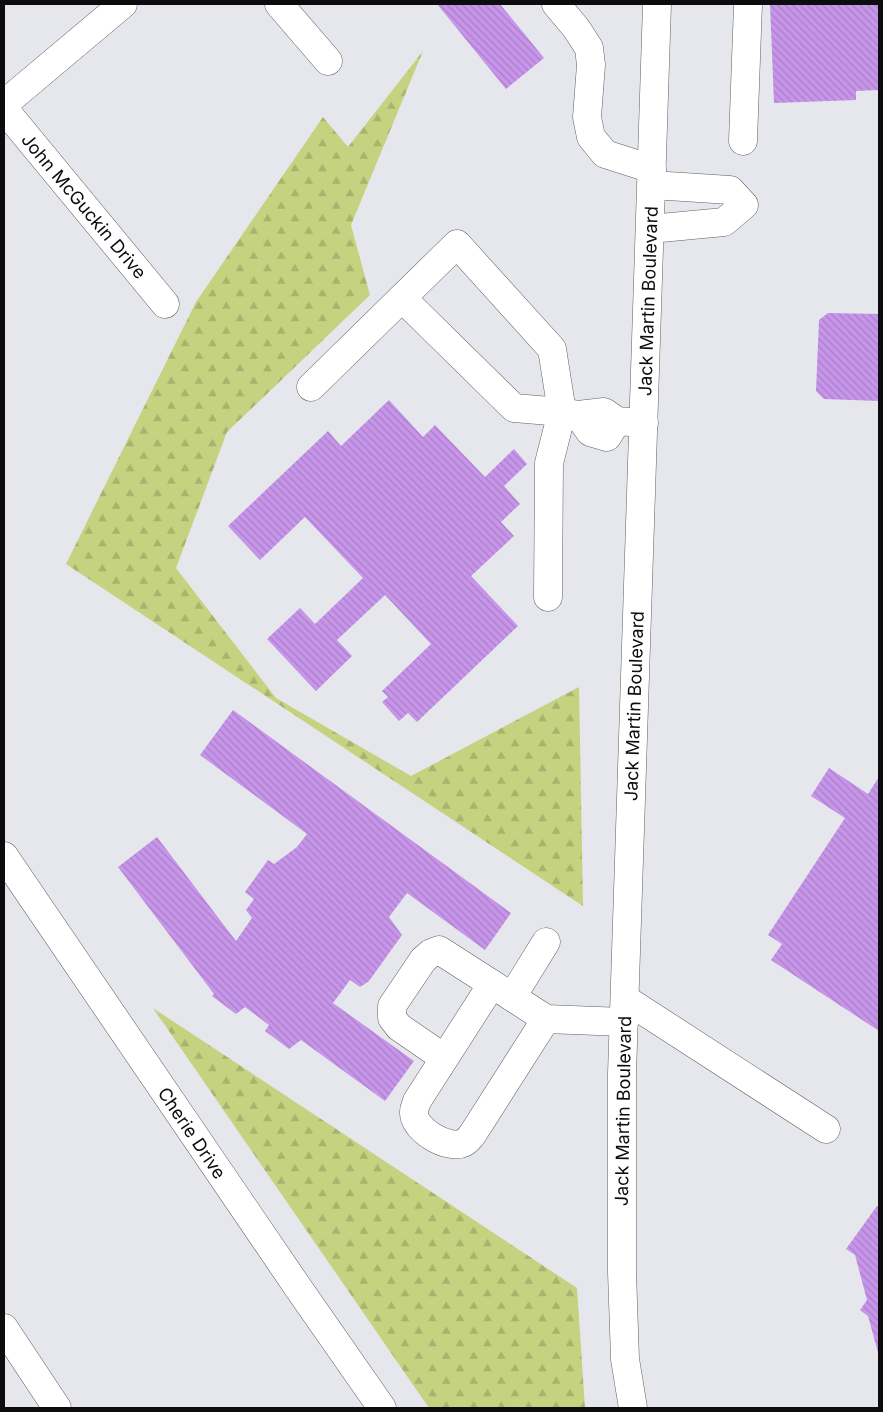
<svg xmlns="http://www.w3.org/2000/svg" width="883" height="1412" viewBox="0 0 883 1412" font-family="Inter,sans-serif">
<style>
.forest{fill:url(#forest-firs)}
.building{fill:url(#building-back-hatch)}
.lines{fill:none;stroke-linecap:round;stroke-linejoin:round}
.minor-casing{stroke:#5e5e63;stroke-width:29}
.minor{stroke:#fff;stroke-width:28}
.labels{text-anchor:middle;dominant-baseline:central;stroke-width:5;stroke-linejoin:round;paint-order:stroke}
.street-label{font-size:18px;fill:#0c0c0e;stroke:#fff}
</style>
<defs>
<pattern id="forest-firs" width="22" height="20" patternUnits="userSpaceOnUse" patternTransform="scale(1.25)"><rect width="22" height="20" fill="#c5d27f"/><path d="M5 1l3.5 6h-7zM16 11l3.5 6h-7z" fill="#a8b36d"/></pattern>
<pattern id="building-back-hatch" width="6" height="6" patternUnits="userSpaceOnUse" patternTransform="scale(1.25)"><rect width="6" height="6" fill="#c795e9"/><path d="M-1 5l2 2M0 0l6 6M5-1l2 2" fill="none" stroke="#aa7fc7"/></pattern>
</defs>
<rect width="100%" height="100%" fill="#e6e7ed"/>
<g class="forest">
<path d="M423,51L351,225L370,295L227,432L176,568L276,698L411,776L579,687L583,906L66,564L196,302L323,117L348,147Z"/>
<path d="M153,1008L577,1288L585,1408H429Z"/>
</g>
<g class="building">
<path d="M437,4H500L544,58L506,89Z"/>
<path d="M770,4H879V90L856,91V100L774,103Z"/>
<path d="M828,313L879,314V401L824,399L816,391L819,320Z"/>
<path d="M389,400L423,437L435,425L485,477L514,449L527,464L504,486L520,504L501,522L514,536L471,576L518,626L417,722L408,713L399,721L382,702L388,697L382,691L431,644L385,595L337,640L352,656L316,691L267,639L300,608L315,624L363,578L305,517L260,560L228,526L328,431L341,446Z"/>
<path d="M233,710L511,913L485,950L407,893L389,917L402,935L369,981L360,987L350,980L333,1003L414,1061L385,1101L301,1040L289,1049L265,1031L269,1025L245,1007L236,1014L212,996L214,994L118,867L157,837L236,941L252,918L246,910L254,899L245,892L268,860L274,864L297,847L307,834L200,755Z"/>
<path d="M829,768L868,794L879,777V1031L771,960L782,944L768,935L845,818L811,796Z"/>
<path d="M877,1206L879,1207V1356L868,1316L860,1310L867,1300L855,1255L846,1249Z"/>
</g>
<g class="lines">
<defs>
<g id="minor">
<path d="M279,4L328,61"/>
<path d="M556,4L576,28L589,48L591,65L587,117L591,137L605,154L652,169"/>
<path d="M4,104L123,4"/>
<path d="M4,109L165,304"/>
<path d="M743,141L748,4"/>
<path d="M650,229L724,222L744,205L730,190L652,185"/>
<path d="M402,298L514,408L562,412L549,463L548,597"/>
<path d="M311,387L457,244L552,349L562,412L578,415L604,412L617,421L644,423"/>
<path d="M578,415L590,432L607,437L617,421"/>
<path d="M4,856L299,1289L382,1408"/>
<path d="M512,997L546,942"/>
<path d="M625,999L826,1129"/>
<path d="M546,1019L492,984L417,1101C416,1105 413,1110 414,1113C414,1130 448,1150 463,1143C467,1142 470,1137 472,1135L546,1019L624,1022"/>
<path d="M444,1058L399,1027L392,1018V1006L423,960L431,953L439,950L492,984"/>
<path d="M4,1328L57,1408"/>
<path d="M633,1408L625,1359L622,1272V1074L657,4"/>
</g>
</defs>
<use href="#minor" class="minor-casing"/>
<use href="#minor" class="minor"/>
</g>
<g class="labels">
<g class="street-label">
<text transform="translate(84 206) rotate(50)">John McGuckin Drive</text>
<text transform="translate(648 301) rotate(-88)">Jack Martin Boulevard</text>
<text transform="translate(634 706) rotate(-88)">Jack Martin Boulevard</text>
<text transform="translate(623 1111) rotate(-89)">Jack Martin Boulevard</text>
<text transform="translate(192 1133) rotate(56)">Cherie Drive</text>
</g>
</g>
<rect width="883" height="1412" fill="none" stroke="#0c0c0e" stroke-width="10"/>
</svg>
